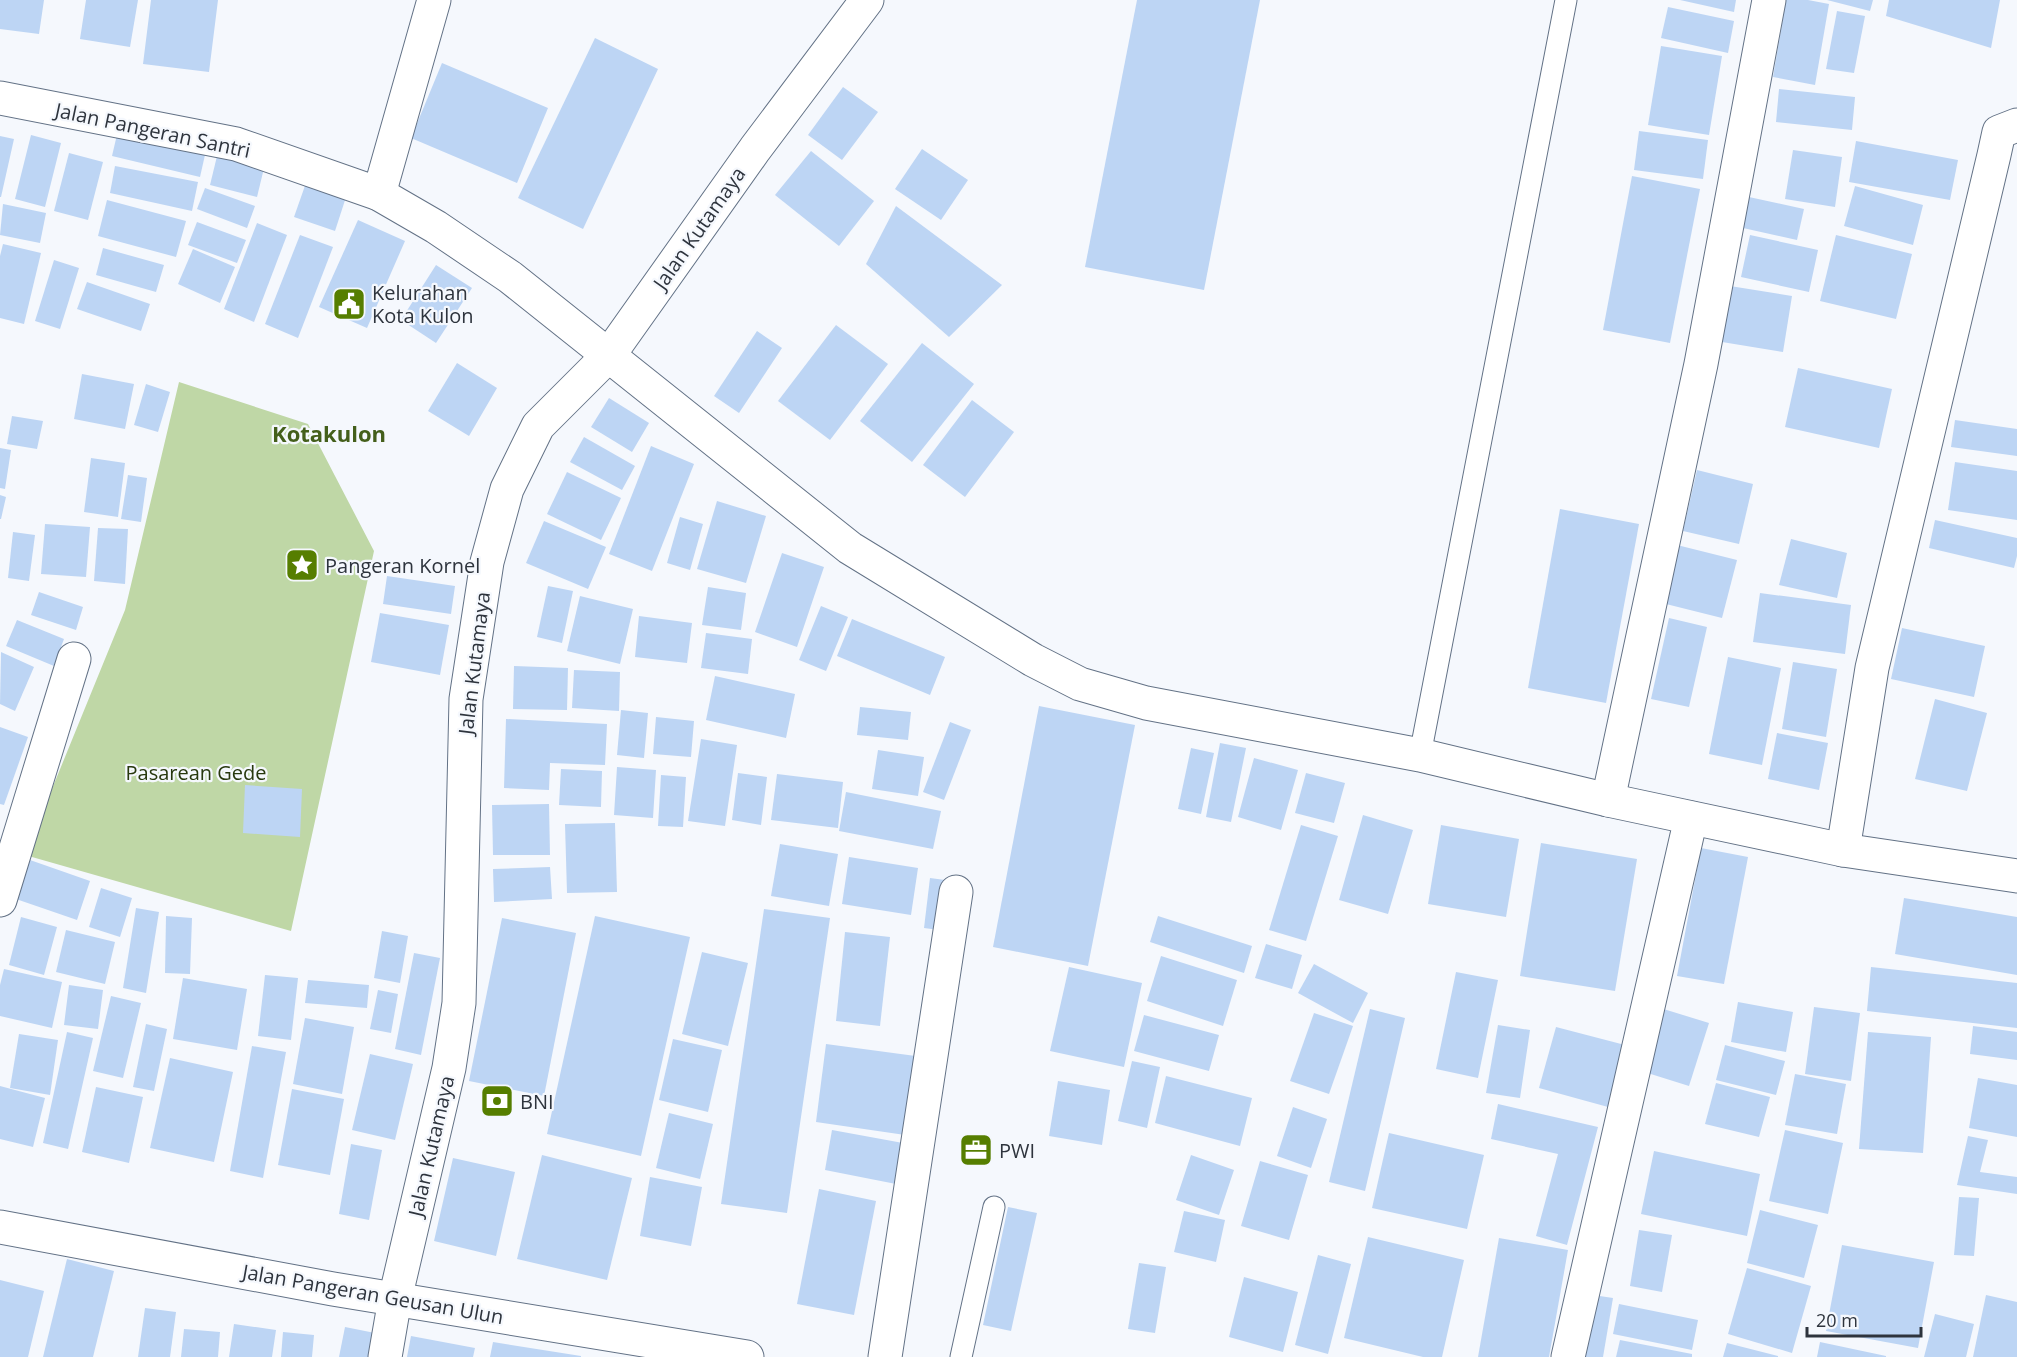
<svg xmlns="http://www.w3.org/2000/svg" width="2017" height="1357" viewBox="0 0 2017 1357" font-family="'Open Sans',sans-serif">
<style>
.green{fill:#bfd7a6}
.building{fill:#bdd5f4}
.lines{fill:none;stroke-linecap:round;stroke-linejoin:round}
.service-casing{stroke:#637286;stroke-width:23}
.minor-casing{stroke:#637286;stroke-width:35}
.tertiary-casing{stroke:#637286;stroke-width:35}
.secondary-casing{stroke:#637286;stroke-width:35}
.service{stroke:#fff;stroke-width:21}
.minor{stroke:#fff;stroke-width:33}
.tertiary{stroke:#fff;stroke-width:33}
.secondary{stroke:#fff;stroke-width:33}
.labels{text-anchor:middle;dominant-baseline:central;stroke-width:4.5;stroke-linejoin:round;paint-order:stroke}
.street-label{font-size:20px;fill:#2e343d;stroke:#f5f8fd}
.poi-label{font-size:20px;fill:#2e343d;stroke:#f5f8fd;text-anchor:start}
.park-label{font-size:20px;fill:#27380d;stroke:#f5f8fd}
.quarter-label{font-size:22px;font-weight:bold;fill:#445f1b;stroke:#f5f8fd}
</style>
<rect width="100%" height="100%" fill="#f5f8fd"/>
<path class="green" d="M179,382L308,424L374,551L291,931L25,855L125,610Z"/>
<g class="building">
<path d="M0,0H44L39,34L0,29Z"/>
<path d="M86,0H138L130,47L80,39Z"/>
<path d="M151,0H218L209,72L143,64Z"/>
<path d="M1137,0H1260L1204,290L1085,267Z"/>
<path d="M1680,0H1736L1734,12Z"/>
<path d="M1786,0H1808L1829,4L1815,85L1773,77Z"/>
<path d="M1827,0H1873L1870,11Z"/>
<path d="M1889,0H2000L1991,48L1886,16Z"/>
<path d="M1668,7L1734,21L1728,53L1661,38Z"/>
<path d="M1837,11L1865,16L1854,73L1826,69Z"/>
<path d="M595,38L658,69L583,229L518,198Z"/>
<path d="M1661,46L1722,56L1709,135L1648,125Z"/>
<path d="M442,63L548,108L517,183L411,138Z"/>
<path d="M843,87L878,112L842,160L808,135Z"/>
<path d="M1779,89L1855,97L1852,130L1776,122Z"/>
<path d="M119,126L207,146L200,177L112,156Z"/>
<path d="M1639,131L1708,140L1703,179L1634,170Z"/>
<path d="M31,135L61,143L45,207L15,199Z"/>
<path d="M0,136L14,139L1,197H0Z"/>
<path d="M1856,141L1958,160L1950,200L1849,182Z"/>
<path d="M922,149L968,180L941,220L895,189Z"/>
<path d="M1793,150L1842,157L1835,207L1785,199Z"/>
<path d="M811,151L874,201L839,246L775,195Z"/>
<path d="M218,152L265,164L257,197L210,185Z"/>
<path d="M69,153L103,162L88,220L54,211Z"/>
<path d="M115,166L198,182L192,211L110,193Z"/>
<path d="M1632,176L1700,189L1670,343L1603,330Z"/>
<path d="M307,180L347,194L335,231L294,217Z"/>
<path d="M1855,186L1923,205L1913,245L1844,226Z"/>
<path d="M205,188L255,206L247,228L197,209Z"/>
<path d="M1749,197L1804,209L1797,240L1743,228Z"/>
<path d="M107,200L186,221L176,257L98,236Z"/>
<path d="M3,204L46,213L40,243L0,235Z"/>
<path d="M896,206L1002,285L949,337L866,264Z"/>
<path d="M358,220L405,241L367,328L319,307Z"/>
<path d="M197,222L246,240L237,263L188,245Z"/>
<path d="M257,223L287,235L254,322L224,309Z"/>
<path d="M300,235L333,247L298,338L265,324Z"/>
<path d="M1750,235L1818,250L1809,292L1741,277Z"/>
<path d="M1836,235L1912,254L1896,319L1820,301Z"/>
<path d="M3,244L41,253L24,324L0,318V256Z"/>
<path d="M103,248L164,265L156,292L96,275Z"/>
<path d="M193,249L235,267L220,303L178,284Z"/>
<path d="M54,260L79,268L60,329L35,321Z"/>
<path d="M436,265L472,288L436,343L401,320Z"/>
<path d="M87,282L150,304L141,331L77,309Z"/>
<path d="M1730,286L1792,296L1783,352L1722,342Z"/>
<path d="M836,325L888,364L830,440L778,401Z"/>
<path d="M757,331L782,348L739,413L714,396Z"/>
<path d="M922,343L974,384L912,462L860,421Z"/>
<path d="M457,363L497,388L469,436L428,411Z"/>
<path d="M1798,368L1892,389L1879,448L1785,427Z"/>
<path d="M82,374L134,384L125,429L74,419Z"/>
<path d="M146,384L170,392L158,432L134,425Z"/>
<path d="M609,398L649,423L632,452L591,427Z"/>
<path d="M972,400L1014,432L965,497L923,465Z"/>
<path d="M12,416L43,421L37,449L7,444Z"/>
<path d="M1955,420L2017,429V456L1951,447Z"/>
<path d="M584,437L635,466L622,490L570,462Z"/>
<path d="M651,446L694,464L652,571L609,554Z"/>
<path d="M0,448L11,450L5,489L0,488Z"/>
<path d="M91,458L125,463L118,517L84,512Z"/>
<path d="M1955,462L2017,471V520L1948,510Z"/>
<path d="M1697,470L1753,484L1739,544L1683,531Z"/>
<path d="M567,472L621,498L601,540L547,514Z"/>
<path d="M128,475L147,478L141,522L121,519Z"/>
<path d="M0,495L6,497L1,519H0Z"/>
<path d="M717,501L766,516L746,583L697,569Z"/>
<path d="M1560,509L1639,524L1606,703L1528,688Z"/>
<path d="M680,517L703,524L690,570L667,563Z"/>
<path d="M1935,520L2017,538V556L2014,568L1929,548Z"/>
<path d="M544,521L606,547L588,589L526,563Z"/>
<path d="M45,524L90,527L86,577L41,574Z"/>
<path d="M98,528L128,529L125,584L94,581Z"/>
<path d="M13,532L35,535L29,581L8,578Z"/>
<path d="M1791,539L1847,553L1837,598L1779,585Z"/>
<path d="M1677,545L1737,560L1722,618L1662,603Z"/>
<path d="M782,553L824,567L797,647L755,632Z"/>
<path d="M387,576L455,586L451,614L383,604Z"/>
<path d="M548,586L573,591L562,643L537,637Z"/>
<path d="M708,587L746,593L741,630L702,625Z"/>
<path d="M39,592L83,607L76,630L31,615Z"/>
<path d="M1760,593L1851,605L1845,654L1753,642Z"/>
<path d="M580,596L633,609L620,664L567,651Z"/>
<path d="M821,606L848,617L826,671L799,660Z"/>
<path d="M380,613L449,625L440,675L371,662Z"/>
<path d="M639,616L692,623L687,663L635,657Z"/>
<path d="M1669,618L1707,627L1689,707L1651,699Z"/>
<path d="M852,619L945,657L930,695L837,656Z"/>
<path d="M17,620L64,639L54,666L6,646Z"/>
<path d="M1902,628L1985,646L1974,697L1891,679Z"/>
<path d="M706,633L752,639L748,674L701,668Z"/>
<path d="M1,652L34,667L15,711L0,704Z"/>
<path d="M1728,657L1781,668L1762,765L1709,754Z"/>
<path d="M1793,662L1837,669L1826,737L1782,729Z"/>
<path d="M514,666L568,668L567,710L513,709Z"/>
<path d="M574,670L620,672L619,711L572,708Z"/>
<path d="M715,676L795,694L786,738L706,720Z"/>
<path d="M1935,699L1987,713L1967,791L1915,779Z"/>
<path d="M1039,706L1135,725L1088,966L993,947Z"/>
<path d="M860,707L911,712L908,740L857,735Z"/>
<path d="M621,710L648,713L644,758L617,755Z"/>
<path d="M656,717L694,721L691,757L653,754Z"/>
<path d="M506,719L607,724L605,765L550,763L549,790L504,788Z"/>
<path d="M950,722L971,730L944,800L923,792Z"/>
<path d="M0,727L28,737L4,805L0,804Z"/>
<path d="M1777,733L1828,743L1819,790L1768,779Z"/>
<path d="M701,739L737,745L725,826L688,821Z"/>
<path d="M1220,743L1246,748L1231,822L1206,817Z"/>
<path d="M1191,748L1214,753L1201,814L1178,809Z"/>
<path d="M878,750L924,757L918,796L872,789Z"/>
<path d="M1254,758L1298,770L1281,830L1238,817Z"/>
<path d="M617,767L656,770L653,818L614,815Z"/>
<path d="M561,769L602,771L601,807L559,805Z"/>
<path d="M738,773L767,777L761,825L732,820Z"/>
<path d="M1306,773L1345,783L1334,823L1295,813Z"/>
<path d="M777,774L843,782L838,828L771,820Z"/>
<path d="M661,775L686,777L683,827L658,826Z"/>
<path d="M245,785L302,789L300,837L243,833Z"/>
<path d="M846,792L941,811L933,849L839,831Z"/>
<path d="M549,804L550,855H493L492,805Z"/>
<path d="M1363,815L1413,830L1388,914L1339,900Z"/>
<path d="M615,823L617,892L567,893L565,824Z"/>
<path d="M1301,825L1338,836L1306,941L1269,930Z"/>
<path d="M1441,825L1519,839L1506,917L1428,904Z"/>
<path d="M1541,843L1637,859L1615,991L1520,976Z"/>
<path d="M780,844L838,854L829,906L771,896Z"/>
<path d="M1701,848L1748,857L1724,984L1677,976Z"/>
<path d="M849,857L918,868L911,915L842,904Z"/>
<path d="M30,860L90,881L77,920L16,899Z"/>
<path d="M550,867L552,899L494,902L493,869Z"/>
<path d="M930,878L945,880L939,930L924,928Z"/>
<path d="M101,888L132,898L120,937L89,927Z"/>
<path d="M1904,898L2017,917V975L1895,954Z"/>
<path d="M136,908L159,912L146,993L123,988Z"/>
<path d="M764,909L830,918L787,1213L721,1204Z"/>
<path d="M166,916L192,918L190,974L165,973Z"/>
<path d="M595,916L690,937L641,1156L547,1134Z"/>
<path d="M1158,916L1252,946L1244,973L1150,942Z"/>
<path d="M21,917L57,927L44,975L9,965Z"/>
<path d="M502,918L576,933L544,1096L469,1081Z"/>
<path d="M66,930L115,942L105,984L56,972Z"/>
<path d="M382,931L408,936L400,983L374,978Z"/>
<path d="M845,932L890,937L880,1026L836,1021Z"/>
<path d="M1266,944L1302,955L1292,989L1255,978Z"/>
<path d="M702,952L748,963L728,1046L682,1034Z"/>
<path d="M414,953L440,958L421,1055L395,1049Z"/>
<path d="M1161,956L1237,980L1223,1026L1147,1001Z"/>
<path d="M1314,964L1368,993L1353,1023L1298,993Z"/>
<path d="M1069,967L1142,983L1124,1067L1050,1051Z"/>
<path d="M1871,967L2017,983V1028L1867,1011Z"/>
<path d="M4,969L62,982L52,1028L0,1016V985Z"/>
<path d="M1456,972L1498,980L1478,1078L1436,1069Z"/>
<path d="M265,975L298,978L291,1040L258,1036Z"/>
<path d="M183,978L247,989L237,1050L173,1039Z"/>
<path d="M308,980L369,985L367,1008L305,1003Z"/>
<path d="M69,985L103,990L98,1029L64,1025Z"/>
<path d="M378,990L398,994L391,1033L370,1029Z"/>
<path d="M111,996L141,1003L123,1078L93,1071Z"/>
<path d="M1738,1002L1793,1012L1786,1052L1731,1042Z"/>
<path d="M1657,1007L1709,1023L1689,1086L1638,1070Z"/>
<path d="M1814,1007L1860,1013L1851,1081L1805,1074Z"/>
<path d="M1370,1009L1405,1018L1365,1191L1329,1182Z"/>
<path d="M1314,1013L1353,1026L1329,1094L1290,1081Z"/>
<path d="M1144,1015L1219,1035L1209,1071L1134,1051Z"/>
<path d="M305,1018L354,1027L342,1094L293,1084Z"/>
<path d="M146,1024L167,1029L154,1091L133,1087Z"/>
<path d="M1498,1025L1530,1030L1520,1098L1486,1093Z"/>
<path d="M1973,1026L2017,1032V1060L1970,1054Z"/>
<path d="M1556,1027L1625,1045L1608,1107L1539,1088Z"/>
<path d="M67,1032L93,1038L68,1149L43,1143Z"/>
<path d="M1868,1032L1931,1037L1923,1153L1859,1149Z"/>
<path d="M19,1034L58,1040L50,1095L10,1088Z"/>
<path d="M673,1039L722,1050L708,1112L659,1100Z"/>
<path d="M826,1044L923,1057L912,1136L816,1122Z"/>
<path d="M1725,1045L1785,1061L1776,1095L1716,1080Z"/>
<path d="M252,1046L286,1052L263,1178L230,1171Z"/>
<path d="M370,1054L413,1064L395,1140L352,1130Z"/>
<path d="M170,1058L233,1072L214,1162L150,1148Z"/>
<path d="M1132,1061L1160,1067L1147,1128L1118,1121Z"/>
<path d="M1795,1074L1846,1084L1837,1134L1785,1125Z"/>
<path d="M1166,1076L1252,1098L1240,1146L1155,1123Z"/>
<path d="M1978,1078L2017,1085V1137L1969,1128Z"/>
<path d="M1058,1081L1110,1090L1102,1145L1049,1136Z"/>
<path d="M1716,1083L1770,1097L1759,1137L1705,1124Z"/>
<path d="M0,1086L45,1098L33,1147L0,1139Z"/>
<path d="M96,1087L143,1097L129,1163L82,1152Z"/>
<path d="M292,1089L344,1099L330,1175L278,1165Z"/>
<path d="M1498,1104L1598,1127L1567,1245L1536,1236L1558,1154L1491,1139Z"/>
<path d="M1293,1107L1327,1119L1311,1168L1277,1156Z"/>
<path d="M669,1113L713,1124L700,1179L656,1168Z"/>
<path d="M832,1130L903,1143L896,1184L825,1170Z"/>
<path d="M1785,1130L1843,1143L1828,1214L1769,1201Z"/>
<path d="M1389,1133L1484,1155L1467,1229L1372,1208Z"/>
<path d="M1968,1136L1988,1140L1980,1172L2017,1177V1194L1957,1185Z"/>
<path d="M351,1144L382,1150L369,1220L339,1214Z"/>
<path d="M1654,1151L1760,1174L1747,1236L1641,1214Z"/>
<path d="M542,1155L632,1178L607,1280L517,1259Z"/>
<path d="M1191,1155L1234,1170L1219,1215L1176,1200Z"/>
<path d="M453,1158L515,1172L496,1256L434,1241Z"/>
<path d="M1260,1161L1308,1175L1289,1240L1241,1226Z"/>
<path d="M650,1177L702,1187L691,1246L640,1236Z"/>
<path d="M819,1189L876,1201L854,1315L797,1304Z"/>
<path d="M1959,1197L1979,1198L1974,1256L1954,1255Z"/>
<path d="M1008,1207L1037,1213L1011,1331L983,1325Z"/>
<path d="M1760,1210L1818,1225L1804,1278L1747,1263Z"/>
<path d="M1184,1211L1225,1220L1216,1262L1174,1252Z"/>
<path d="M1639,1230L1672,1235L1662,1292L1630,1286Z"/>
<path d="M1368,1237L1464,1260L1442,1357H1423L1344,1338Z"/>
<path d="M1499,1238L1568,1250L1549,1357H1478Z"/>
<path d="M1842,1245L1934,1262L1918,1348L1826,1331Z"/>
<path d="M1318,1255L1351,1264L1328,1354L1295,1345Z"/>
<path d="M67,1259L114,1271L93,1357H43Z"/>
<path d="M1139,1263L1166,1267L1155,1333L1128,1329Z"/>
<path d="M1747,1268L1811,1286L1792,1353L1728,1334Z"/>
<path d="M1244,1277L1298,1292L1283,1352L1229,1337Z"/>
<path d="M0,1280L44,1291L28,1357H0Z"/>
<path d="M1593,1295L1613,1298L1603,1357H1582Z"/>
<path d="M1986,1295L2017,1302V1357H1973Z"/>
<path d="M1619,1304L1698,1320L1692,1350L1613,1334Z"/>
<path d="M145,1308L176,1312L170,1357H138Z"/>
<path d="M1935,1314L1974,1324L1966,1357H1924Z"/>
<path d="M234,1324L276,1330L272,1357H229Z"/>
<path d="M345,1327L380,1334L375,1357H339Z"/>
<path d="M184,1329L220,1332L218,1357H181Z"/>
<path d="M283,1332L314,1335L312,1357H281Z"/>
<path d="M411,1336L475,1348L473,1357H407Z"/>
<path d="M1620,1340L1692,1354V1357H1616Z"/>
<path d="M493,1342L581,1356V1357H490Z"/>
<path d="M1820,1342L1886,1356V1357H1817Z"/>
<path d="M1727,1343L1778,1356V1357H1723Z"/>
</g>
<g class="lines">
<defs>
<g id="service">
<path d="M1420,755L1566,0"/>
<path d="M961,1357L994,1207"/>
</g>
<g id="minor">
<path d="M379,194L434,0"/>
<path d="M1608,800L1701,364L1769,0"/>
<path d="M1843,850L1872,668L1994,155L1999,132L2017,125"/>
<path d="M0,900L74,659"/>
<path d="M385,1357L395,1299"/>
<path d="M885,1357L956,892"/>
<path d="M1568,1357L1691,818"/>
</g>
<path id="tertiary" d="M0,98L236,144L379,194L436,227L510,277L850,548L1033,660L1080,684L1146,703L1420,755L1608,800L1843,850L2017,876"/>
<g id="secondary">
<path d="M0,1227L333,1289L747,1357"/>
<path d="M395,1299L449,1068L459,1003L466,699L487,562L507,489L538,426L609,355L755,149L867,0"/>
</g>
</defs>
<use href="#service" class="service-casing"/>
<use href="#minor" class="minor-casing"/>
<use href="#tertiary" class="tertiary-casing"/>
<use href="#secondary" class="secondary-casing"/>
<use href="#service" class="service"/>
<use href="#minor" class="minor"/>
<use href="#tertiary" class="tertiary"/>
<use href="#secondary" class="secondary"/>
</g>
<defs>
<symbol id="civic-square" viewBox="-11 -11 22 22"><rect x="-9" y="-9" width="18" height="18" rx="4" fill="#567e00" stroke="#f5f8fd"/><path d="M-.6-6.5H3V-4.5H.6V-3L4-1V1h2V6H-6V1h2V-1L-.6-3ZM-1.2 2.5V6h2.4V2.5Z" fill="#fff"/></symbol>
<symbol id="sight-square" viewBox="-11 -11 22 22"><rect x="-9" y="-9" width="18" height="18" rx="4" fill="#567e00" stroke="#f5f8fd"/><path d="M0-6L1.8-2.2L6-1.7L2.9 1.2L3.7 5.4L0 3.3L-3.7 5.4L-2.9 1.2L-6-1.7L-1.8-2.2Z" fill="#fff"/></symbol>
<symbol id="bank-square" viewBox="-11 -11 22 22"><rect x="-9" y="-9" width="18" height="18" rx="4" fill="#567e00" stroke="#f5f8fd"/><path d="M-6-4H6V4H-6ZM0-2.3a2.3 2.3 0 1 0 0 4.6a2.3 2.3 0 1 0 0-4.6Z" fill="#fff"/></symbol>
<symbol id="office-square" viewBox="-11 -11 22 22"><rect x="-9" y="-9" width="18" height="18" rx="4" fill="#567e00" stroke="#f5f8fd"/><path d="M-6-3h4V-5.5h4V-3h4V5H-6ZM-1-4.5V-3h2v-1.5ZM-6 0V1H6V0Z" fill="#fff"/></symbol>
</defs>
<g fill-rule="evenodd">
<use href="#civic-square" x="330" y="285" width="38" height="38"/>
<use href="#sight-square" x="283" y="546" width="38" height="38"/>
<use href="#bank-square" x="478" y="1082" width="38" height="38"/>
<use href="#office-square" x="957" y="1131" width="38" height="38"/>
</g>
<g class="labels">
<g class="street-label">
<text transform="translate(153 130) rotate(12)">Jalan Pangeran Santri</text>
<text transform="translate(699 228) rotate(-55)">Jalan Kutamaya</text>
<text transform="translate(474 663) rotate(-83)">Jalan Kutamaya</text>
<text transform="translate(431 1146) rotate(-77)">Jalan Kutamaya</text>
<text transform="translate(373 1294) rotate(10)">Jalan Pangeran Geusan Ulun</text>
</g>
<g class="poi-label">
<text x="372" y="292">Kelurahan<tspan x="372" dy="23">Kota Kulon</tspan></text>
<text x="325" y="565">Pangeran Kornel</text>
<text x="520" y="1101">BNI</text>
<text x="999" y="1150">PWI</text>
</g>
<g class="park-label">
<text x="196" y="772">Pasarean Gede</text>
</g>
<g class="quarter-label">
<text x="329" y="433">Kotakulon</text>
</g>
</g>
<path d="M1807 1327v9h114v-9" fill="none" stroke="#2e343d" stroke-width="3"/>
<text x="1816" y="1327" font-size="18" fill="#2e343d" stroke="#f5f8fd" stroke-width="4.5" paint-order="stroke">20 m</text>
</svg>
